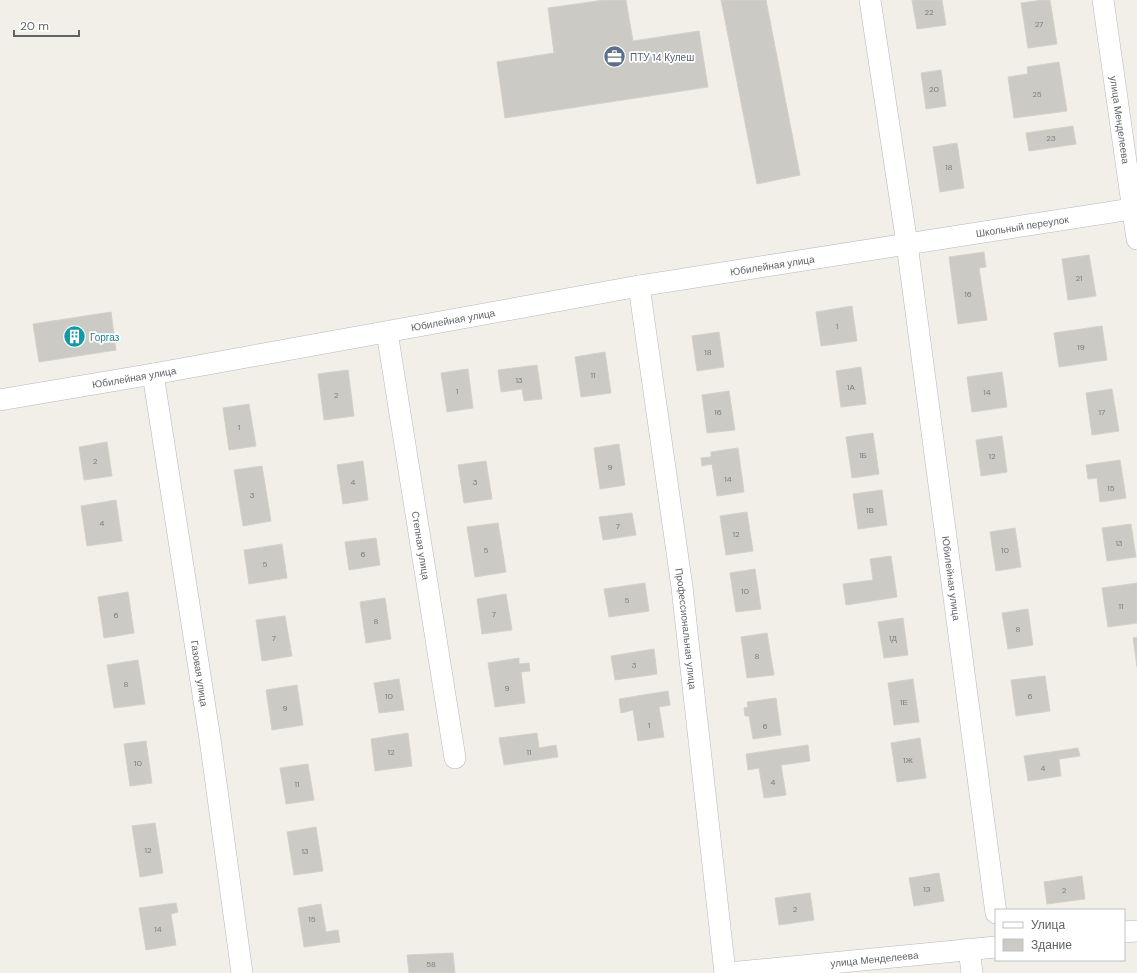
<svg xmlns="http://www.w3.org/2000/svg" width="1137" height="973" viewBox="0 0 1137 973" font-family="'DM Sans',sans-serif">
<style>
.building{fill:#cccac5;stroke:#d6d1c6}
.lines{fill:none;stroke-linecap:round;stroke-linejoin:round}
.minor-casing{stroke:#b5b8bc;stroke-width:22}
.minor{stroke:#fff;stroke-width:21}
.labels{text-anchor:middle;dominant-baseline:central;stroke-width:3.5;stroke-linejoin:round;paint-order:stroke}
.number-label{font-size:8px;fill:#7a7d7f}
.service-label{font-size:10px;fill:#4e5e75;stroke:#fff;text-anchor:start}
.street-label{font-size:10px;fill:#5f6368;stroke:#fff}
.culture-label{font-size:10px;fill:#0d838f;stroke:#fff;text-anchor:start}
</style>
<rect width="100%" height="100%" fill="#f1efe8"/>
<g class="building">
<path d="M604,0H626L633,41L699,31L708,87L505,118L497,62L554,53L548,8Z"/>
<path d="M721,0H766L800,175L757,184Z"/>
<path d="M912,0H942L946,25L917,29Z"/>
<path d="M1043,0H1050L1057,44L1028,48L1021,3Z"/>
<path d="M1059,62L1067,111L1014,118L1008,77L1028,74L1027,67Z"/>
<path d="M941,70L946,106L926,109L921,73Z"/>
<path d="M1073,126L1076,144L1029,151L1026,133Z"/>
<path d="M957,143L964,188L940,192L933,147Z"/>
<path d="M984,252L986,267L979,268L987,320L958,324L949,257Z"/>
<path d="M1089,255L1096,296L1068,300L1062,259Z"/>
<path d="M852,306L857,341L821,346L816,312Z"/>
<path d="M111,312L116,350L39,362L33,324Z"/>
<path d="M1102,326L1107,360L1059,367L1054,333Z"/>
<path d="M719,332L724,367L697,371L692,336Z"/>
<path d="M605,352L611,393L581,397L575,357Z"/>
<path d="M537,365L542,399L524,401L522,389L501,392L498,370Z"/>
<path d="M861,367L866,404L841,407L836,371Z"/>
<path d="M468,369L473,408L447,412L441,373Z"/>
<path d="M348,370L354,416L324,420L318,374Z"/>
<path d="M1002,372L1007,407L972,412L967,377Z"/>
<path d="M1112,389L1119,431L1092,435L1086,393Z"/>
<path d="M729,391L735,430L707,433L702,395Z"/>
<path d="M249,404L256,446L229,450L223,408Z"/>
<path d="M873,433L879,474L852,478L846,437Z"/>
<path d="M1002,436L1007,472L981,476L976,440Z"/>
<path d="M107,442L112,476L84,480L79,447Z"/>
<path d="M619,444L625,485L600,489L594,448Z"/>
<path d="M738,448L744,492L717,496L712,464L702,466L701,458L711,457V452Z"/>
<path d="M1120,460L1126,498L1100,502L1097,478L1088,479L1086,465Z"/>
<path d="M363,461L368,500L343,504L337,465Z"/>
<path d="M486,461L492,499L464,503L458,465Z"/>
<path d="M262,466L271,521L243,526L234,470Z"/>
<path d="M882,490L887,525L858,529L853,494Z"/>
<path d="M116,500L122,541L87,546L81,506Z"/>
<path d="M747,512L753,551L726,555L720,516Z"/>
<path d="M632,513L636,535L603,540L599,517Z"/>
<path d="M498,523L506,572L475,577L467,527Z"/>
<path d="M1131,524L1136,557L1107,561L1102,528Z"/>
<path d="M1015,528L1021,567L996,571L990,532Z"/>
<path d="M376,538L380,565L349,570L345,542Z"/>
<path d="M282,544L287,578L249,584L244,550Z"/>
<path d="M891,556L897,597L846,605L843,584L873,580L870,559Z"/>
<path d="M755,569L761,609L736,612L730,573Z"/>
<path d="M645,583L649,611L609,617L604,589Z"/>
<path d="M1137,583V623L1108,627L1102,588Z"/>
<path d="M128,592L134,633L104,638L98,597Z"/>
<path d="M506,594L512,630L482,634L477,599Z"/>
<path d="M385,598L391,639L366,643L360,602Z"/>
<path d="M1028,609L1033,645L1008,649L1002,613Z"/>
<path d="M285,616L292,656L262,661L256,620Z"/>
<path d="M903,618L908,655L884,658L878,622Z"/>
<path d="M767,633L774,675L747,678L741,637Z"/>
<path d="M1137,637V667L1133,638Z"/>
<path d="M654,649L657,674L615,680L611,656Z"/>
<path d="M519,658V664L529,663L530,671L521,672L525,703L495,707L488,663Z"/>
<path d="M138,660L145,704L114,708L107,665Z"/>
<path d="M1045,676L1050,711L1016,716L1011,680Z"/>
<path d="M399,679L404,710L379,713L374,683Z"/>
<path d="M913,679L919,722L894,725L888,683Z"/>
<path d="M297,685L303,725L272,730L266,690Z"/>
<path d="M668,691L670,705L659,707L664,737L638,741L633,710L621,713L619,699Z"/>
<path d="M776,698L781,735L753,739L749,716H745L744,708L748,707L747,702Z"/>
<path d="M408,733L412,766L375,771L371,739Z"/>
<path d="M537,733L539,748L556,745L558,757L504,765L499,738Z"/>
<path d="M920,738L926,778L897,782L891,743Z"/>
<path d="M146,741L152,783L130,786L124,744Z"/>
<path d="M808,745L810,761L781,765L786,795L764,798L759,768L748,770L746,754Z"/>
<path d="M1078,748L1080,756L1059,759L1061,776L1028,781L1024,756Z"/>
<path d="M308,764L314,800L286,804L280,768Z"/>
<path d="M155,823L163,873L140,877L132,826Z"/>
<path d="M316,827L323,871L294,875L287,832Z"/>
<path d="M939,873L944,901L914,906L909,878Z"/>
<path d="M1082,876L1085,899L1047,904L1044,882Z"/>
<path d="M810,893L814,920L779,925L775,898Z"/>
<path d="M176,903L178,912L171,914L176,945L146,950L139,908Z"/>
<path d="M321,904L326,932L338,930L340,942L304,947L298,908Z"/>
<path d="M453,953L455,973H409L407,955Z"/>
</g>
<g class="lines">
<defs>
<g id="minor">
<path id="s1" d="M870,0L907,244L996,913"/>
<path id="s2" d="M1103,0L1137,239"/>
<path id="s3" d="M639,286L682,587L725,973"/>
<path id="s4" d="M387,332L455,758"/>
<path id="s5" d="M153,374L210,739L242,973"/>
<path id="s6" d="M0,400L153,374L639,286L1137,208"/>
<path d="M1124,932L1137,931"/>
<path d="M969,949L972,973"/>
<path id="s7" d="M729,973L996,947"/>
</g>
</defs>
<use href="#minor" class="minor-casing"/>
<use href="#minor" class="minor"/>
</g>
<defs>
<symbol id="office-disc" viewBox="-11 -11 22 22"><circle r="9.5" fill="#5c6f8a" stroke="#fff"/><path d="M-6-3h4V-5.5h4V-3h4V5H-6ZM-1-4.5V-3h2v-1.5ZM-6 0V1H6V0Z" fill="#fff"/></symbol>
<symbol id="building-disc" viewBox="-11 -11 22 22"><circle r="9.5" fill="#0f9aa8" stroke="#fff"/><path d="M-4-6H4V6H1V3H-1V6H-4ZM-2.5-4.3h1.7v1.8h-1.7ZM.8-4.3h1.7v1.8H.8ZM-2.5-1h1.7V.8h-1.7ZM.8-1h1.7V.8H.8Z" fill="#fff"/></symbol>
</defs>
<g fill-rule="evenodd">
<use href="#office-disc" x="602" y="44" width="25" height="25"/>
<use href="#building-disc" x="62" y="324" width="25" height="25"/>
</g>
<g class="labels">
<g class="number-label">
<text x="929" y="12">22</text>
<text x="1039" y="24">27</text>
<text x="934" y="89">20</text>
<text x="1037" y="94">25</text>
<text x="1051" y="138">23</text>
<text x="949" y="167">18</text>
<text x="1079" y="278">21</text>
<text x="968" y="294">16</text>
<text x="837" y="326">1</text>
<text x="1081" y="347">19</text>
<text x="708" y="352">18</text>
<text x="593" y="375">11</text>
<text x="519" y="380">13</text>
<text x="851" y="387">1А</text>
<text x="457" y="391">1</text>
<text x="987" y="392">14</text>
<text x="336" y="395">2</text>
<text x="718" y="412">16</text>
<text x="1102" y="412">17</text>
<text x="239" y="427">1</text>
<text x="863" y="455">1Б</text>
<text x="992" y="456">12</text>
<text x="95" y="461">2</text>
<text x="610" y="467">9</text>
<text x="728" y="479">14</text>
<text x="353" y="482">4</text>
<text x="475" y="482">3</text>
<text x="1111" y="488">15</text>
<text x="252" y="495">3</text>
<text x="870" y="510">1В</text>
<text x="102" y="523">4</text>
<text x="618" y="526">7</text>
<text x="736" y="534">12</text>
<text x="1119" y="543">13</text>
<text x="486" y="550">5</text>
<text x="1005" y="550">10</text>
<text x="363" y="554">6</text>
<text x="265" y="564">5</text>
<text x="745" y="591">10</text>
<text x="627" y="600">5</text>
<text x="1121" y="606">11</text>
<text x="494" y="614">7</text>
<text x="116" y="615">6</text>
<text x="376" y="621">8</text>
<text x="1018" y="629">8</text>
<text x="274" y="638">7</text>
<text x="893" y="638">1Д</text>
<text x="757" y="656">8</text>
<text x="634" y="665">3</text>
<text x="126" y="684">8</text>
<text x="507" y="688">9</text>
<text x="389" y="696">10</text>
<text x="1030" y="696">6</text>
<text x="904" y="702">1Е</text>
<text x="285" y="708">9</text>
<text x="649" y="725">1</text>
<text x="765" y="726">6</text>
<text x="391" y="752">12</text>
<text x="529" y="752">11</text>
<text x="908" y="760">1Ж</text>
<text x="138" y="763">10</text>
<text x="1043" y="768">4</text>
<text x="773" y="782">4</text>
<text x="297" y="784">11</text>
<text x="148" y="850">12</text>
<text x="305" y="851">13</text>
<text x="927" y="889">1З</text>
<text x="1064" y="890">2</text>
<text x="795" y="909">2</text>
<text x="312" y="919">15</text>
<text x="158" y="929">14</text>
<text x="431" y="964">58</text>
</g>
<g class="service-label">
<text x="630" y="57">ПТУ 14 Кулеш</text>
</g>
<g class="street-label">
<text stroke="none"><textPath href="#s2" startOffset="121">улица Менделеева</textPath></text>
<text stroke="none"><textPath href="#s6" startOffset="1037">Школьный переулок</textPath></text>
<text stroke="none"><textPath href="#s6" startOffset="784">Юбилейная улица</textPath></text>
<text stroke="none"><textPath href="#s6" startOffset="460">Юбилейная улица</textPath></text>
<text stroke="none"><textPath href="#s6" startOffset="136">Юбилейная улица</textPath></text>
<text stroke="none"><textPath href="#s4" startOffset="216">Степная улица</textPath></text>
<text stroke="none"><textPath href="#s1" startOffset="584">Юбилейная улица</textPath></text>
<text stroke="none"><textPath href="#s3" startOffset="346">Профессиональная улица</textPath></text>
<text stroke="none"><textPath href="#s5" startOffset="303">Газовая улица</textPath></text>
<text stroke="none"><textPath href="#s7" startOffset="146">улица Менделеева</textPath></text>
</g>
<g class="culture-label">
<text x="90" y="337">Горгаз</text>
</g>
</g>
<rect x="995" y="909" width="130" height="52" fill="#ffffff" stroke="#bfc1c3"/>
<rect x="1003" y="922" width="20" height="6" fill="#ffffff" stroke="#bfc1c3"/>
<text x="1031" y="929" font-size="12" fill="#5f6368">Улица</text>
<rect x="1003" y="939" width="20" height="12" fill="#cccac5" stroke="#bfc1c3"/>
<text x="1031" y="949" font-size="12" fill="#5f6368">Здание</text>
<path d="M14 30v6h65v-6" fill="none" stroke="#5f6368" stroke-width="2"/>
<text x="20" y="30" font-size="12" fill="#5f6368" stroke="#ffffff" stroke-width="3" paint-order="stroke">20 m</text>
</svg>
